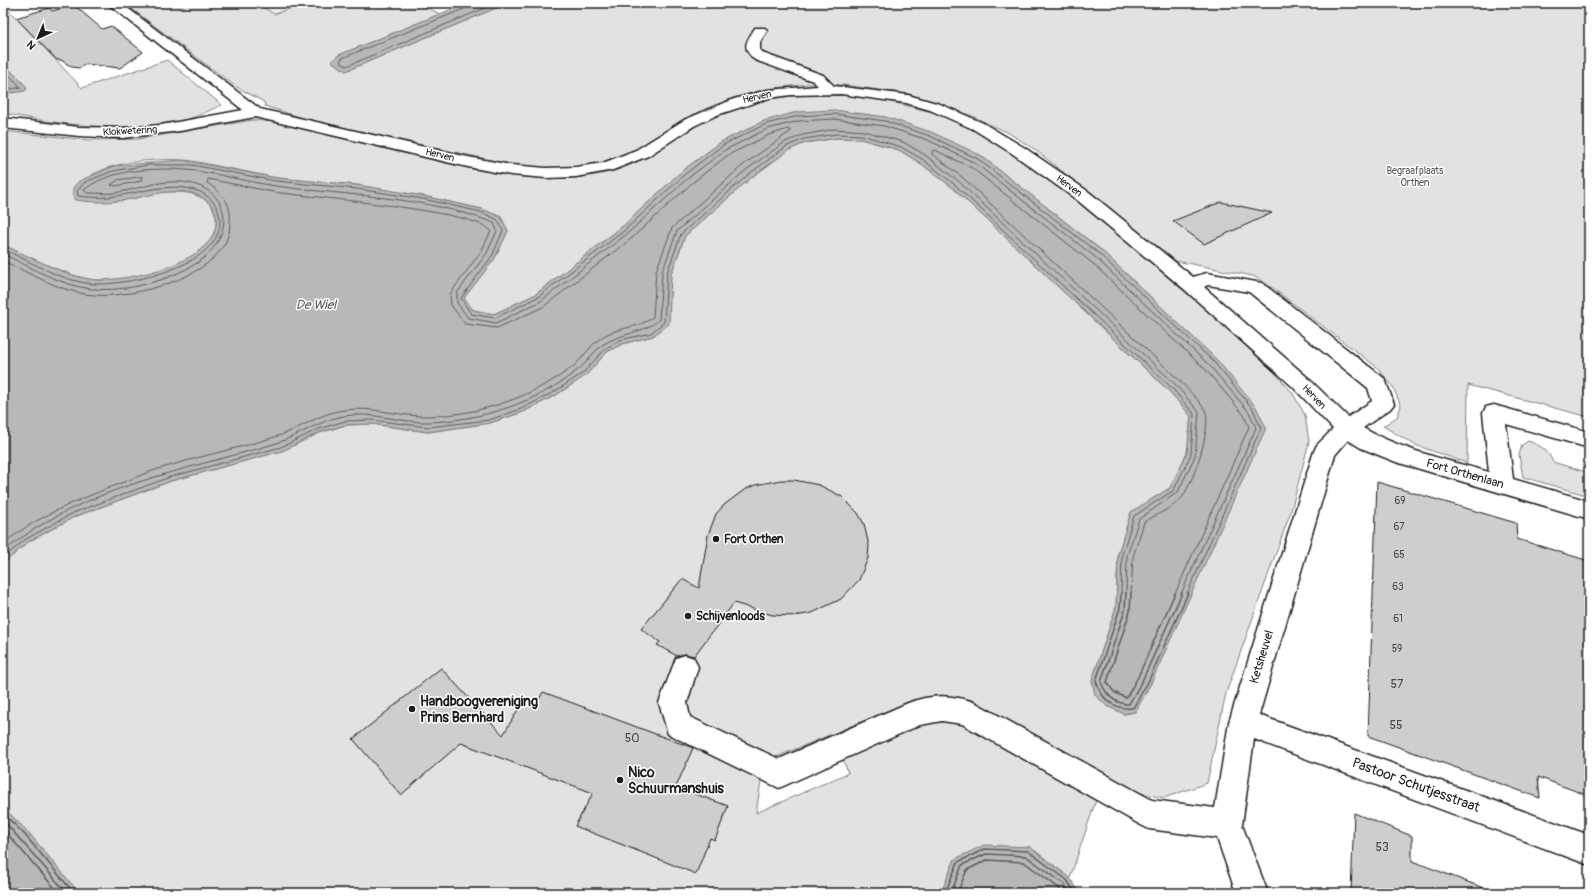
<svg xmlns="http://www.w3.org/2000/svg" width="1592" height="896" viewBox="0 0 1592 896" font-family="Pangolin,sans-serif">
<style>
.built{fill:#f0f0f0}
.green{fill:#e2e2e2;stroke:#7f7f7f}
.water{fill:#b8b8b8;stroke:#7a7a7a}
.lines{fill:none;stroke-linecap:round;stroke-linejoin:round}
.shore-far1{stroke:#5a5a5a;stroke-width:1}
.shore{stroke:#5a5a5a;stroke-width:1.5}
.building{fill:#cecece;stroke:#1c1c1c}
.minor-casing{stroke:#1c1c1c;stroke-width:3}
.minor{fill:#fff;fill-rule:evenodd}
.poi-dot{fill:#1c1c1c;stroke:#fff;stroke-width:1.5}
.labels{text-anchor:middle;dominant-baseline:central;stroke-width:3;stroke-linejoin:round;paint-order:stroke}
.far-street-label{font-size:10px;fill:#1c1c1c;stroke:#fff}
.far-park-label{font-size:10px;fill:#575757;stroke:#fff}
.number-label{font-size:10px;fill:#484848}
.street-label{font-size:12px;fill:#1c1c1c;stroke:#fff}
.poi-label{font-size:12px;font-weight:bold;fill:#1c1c1c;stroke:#fff;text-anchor:start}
.near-number-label{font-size:12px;fill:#484848}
.water-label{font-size:13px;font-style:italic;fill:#5a5a5a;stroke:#fff}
.near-poi-label{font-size:14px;font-weight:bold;fill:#1c1c1c;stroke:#fff;text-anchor:start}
.near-street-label{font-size:14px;fill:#1c1c1c;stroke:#fff}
</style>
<rect width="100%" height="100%" fill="#fff"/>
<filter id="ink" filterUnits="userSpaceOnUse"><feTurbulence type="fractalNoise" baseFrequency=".025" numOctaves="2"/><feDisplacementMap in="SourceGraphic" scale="8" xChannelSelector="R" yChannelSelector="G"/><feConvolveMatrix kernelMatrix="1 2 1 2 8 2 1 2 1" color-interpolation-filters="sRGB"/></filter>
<g filter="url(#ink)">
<path class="built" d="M207,3H340L254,31Z"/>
<g class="green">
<path d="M124,3H257L274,14L306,3H418L440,14L339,55L331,61L346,71L508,3H1589V417L1468,385L1467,463L1415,445L1383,426L1397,417L1401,406L1393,387L1378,368L1267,284L1253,276L1176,261L1034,149L1007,132L965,113L909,94L844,85L808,84L766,89L733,98L707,108L681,121L637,149L602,162L576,167L550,168L514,165L309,120L265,106L264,102L235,86Z"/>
<path d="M3,4L82,88L167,60L222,105C211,109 200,116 188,119C126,133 64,126 3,113V87L6,91L25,85L3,63Z"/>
<path d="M844,95L871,97L932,112L973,128L1015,153L1060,185L1220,322L1273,371L1292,392L1305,415L1309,442L1291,511L1226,693L1207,783L1164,798L1131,791L971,701L940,695L912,701L764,762L756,813L848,773L843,759L922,724L943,721L963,725L1096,800L1070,878L1030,847L955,859L941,893H79L28,832L3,807V564L28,542L74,517L171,481L282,451L320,433L346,425L372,424L428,432L490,423L523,412L556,395L585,376L607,352L622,344L653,336L668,324L671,274L685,236L752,177L789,150L805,143L837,138L861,139L899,150L920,163L952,187L1169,391L1191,416L1187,453L1170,488L1131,512L1118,554L1116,607L1092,681L1124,714L1135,712L1151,683L1217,360L1101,250L980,155L764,121L721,142L682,171L623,226L536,294L494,314L473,310L464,298L495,258L508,231L501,217L482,209L423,196L357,185L277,178L193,161C171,158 136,160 114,166C106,168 98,172 91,175L118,201C137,197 157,191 177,192C202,192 225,208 213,235C209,246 191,257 181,262C156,275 124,281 96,280C69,278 29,256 3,245V131L89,140L138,139L253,120L274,122C318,133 363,143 407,154C473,169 542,189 610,172C643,164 668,141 698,125C726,110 760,98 792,96C809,95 827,95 844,95Z"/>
<path d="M1528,441C1540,445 1548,450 1553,462L1589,473V496L1523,477L1519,455L1522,445Z"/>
</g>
<g class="water">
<path d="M467,3H508L346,71L331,61L339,55Z"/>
<path d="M3,63L25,85L27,89L25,91L11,93L3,87Z"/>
<path d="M834,110L886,117L931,132L980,155L1101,250L1217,360L1256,407L1266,428L1151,683L1135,712L1124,714L1107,706L1095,695L1092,681L1116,607L1118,554L1131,512L1170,488L1187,453L1191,416L1169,391L952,187L920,163L899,150L861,139L837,138L805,143L789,150L752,177L685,236L671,274L669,324L653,336L622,344L607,352L585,376L556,395L523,412L490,423L428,432L372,424L346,425L320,432L282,451L171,481L74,517L28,542L3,564V245C29,256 69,278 96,280C128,281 223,262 216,217C214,205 207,198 195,194C169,186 143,199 118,201C104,203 89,202 76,200L73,196V188L79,181L114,166L181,160L277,178L357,185L423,196L482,209L501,217L508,231L495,258L464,298L473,310L494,314L536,294L623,226L682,171L721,142L764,121L797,112Z"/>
<path d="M3,807L28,832L79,893H3Z"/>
<path d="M984,845L1030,847L1070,878L1080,893H941L955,859Z"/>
</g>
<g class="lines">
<g class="shore-far1">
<path d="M467,3L464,9L342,58L340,62L347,66L497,3"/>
<path d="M3,69L21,87L13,89L3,85"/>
<path d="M142,177L141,181L116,186L111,185L118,180Z"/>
<path d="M3,249C32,262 64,283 96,284C131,285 231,264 219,214C217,203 208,195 198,191C168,181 138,194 108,197C98,198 88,197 78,196L77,191L85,182L113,171L148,165H192L276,181L357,189L423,199L481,212L498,220L503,231L492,256L461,298L471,314L495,318L538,297L625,230L685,174L723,145L766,124L798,116L834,114L885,121L930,136L978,159L1098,253L1214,362L1253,409L1261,428L1187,594"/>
<path d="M3,254C31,267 61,286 93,289C127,292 168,281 197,263C232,240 236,193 189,183C164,178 139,189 114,193C105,194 96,193 87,193L84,190C106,172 140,169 168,169C205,169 240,181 276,186C348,196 425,196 494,223L497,231L487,253L457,293V303L468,318L496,323L541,301L628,233L688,178L725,150L767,129L799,121L834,119L884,126L928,140L975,163L1095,257L1210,366L1249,412L1256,428L1181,594"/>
<path d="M3,261C32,274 61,292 93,295C130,298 195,282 219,252C227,243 230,233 230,222C232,204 222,192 207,183L208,179C230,183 252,188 274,192C307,197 477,210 491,231L482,250L450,294L451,305L465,324L497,328L543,307L632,238L692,183L728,155L769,135L788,129L791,131L742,166L672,228L656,271L653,317C638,330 614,326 598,340C589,347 583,358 574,366C533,397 480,415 429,416C400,417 373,406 344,410C319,413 299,430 275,437C240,448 204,455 169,466C152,470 135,478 119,484C78,500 37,516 3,544"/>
<path d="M3,552C80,487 184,471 277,443C300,435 319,421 343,416C372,411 400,423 429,422C482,420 537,403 579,369C588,362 594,350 604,344C622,333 643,333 659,320L662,272L677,231L746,170L785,142L803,135L835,129L864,131L903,142L925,155L957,180L1175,384L1199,412L1195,456L1178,492L1139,519L1127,556L1126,594"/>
<path d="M3,558L26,539L73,513L170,477L281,447L319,429L345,421L372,420L428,427L489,420L521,409L554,392L583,373L605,349L620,340L651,333L664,322L667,273L681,234L749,174L787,146L804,139L836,134L862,135L901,147L922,159L954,184L1172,388L1194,414L1191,454L1174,490L1134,516L1122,555L1121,594"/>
<path d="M1131,594L1133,557L1144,522C1155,515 1171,509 1180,500C1192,487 1213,426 1205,410C1199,400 1187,389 1179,380L962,177L932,154V151L935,150L972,168L1091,262L1206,370L1244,415L1249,427L1175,594"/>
</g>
<g class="shore">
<path d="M1121,593L1120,608L1096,681C1101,699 1114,710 1133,708L1148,682L1188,593"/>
<path d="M1126,593L1125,610L1101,682C1106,695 1115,704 1129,704L1143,679L1182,593"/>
<path d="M1131,593L1130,611L1107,682L1114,692L1126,698L1138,677L1175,593"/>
<path d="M3,813L25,835L74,893"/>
<path d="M3,820L67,893"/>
<path d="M3,829L59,893"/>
<path d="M945,893L958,862L985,849L1028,851L1067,880L1075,893"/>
<path d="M951,893L962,865L986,854L1026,856L1064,884L1069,893"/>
<path d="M957,893L967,870L987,860L1024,862L1059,888L1062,893"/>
</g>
</g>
<g class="building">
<path d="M74,5L102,29L111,26L143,52L120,68L86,64L79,68L72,67L61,60H57L16,18L49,8L52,11Z"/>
<path d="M1221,202L1272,213L1204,244L1173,221Z"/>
<path d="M781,480H794L819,485L841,496L858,513L864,524L869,546L868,558L859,580L841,599L812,613L795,616L772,615L734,603L694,656L685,654L677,656L657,645L660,642L641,629L682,579L699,588L708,535L716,514L724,505L744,490L755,485Z"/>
<path d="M1377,482L1516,523L1517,539L1589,561V796L1538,777L1540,798L1368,736Z"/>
<path d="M441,668L503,735L522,703L535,707L543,692L693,748L676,787L728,806L715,840L710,838L696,874L575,826L593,793L461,743L401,795L353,739Z"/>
<path d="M1354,813L1412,836V861L1489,890V893H1351Z"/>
</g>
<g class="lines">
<defs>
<path id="minor" d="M107,3H121L260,109L468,157L511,165L546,168L576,167L603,163L636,150L684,120L734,99L768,90L818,86L813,81L755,60C741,48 746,42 755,28H765L767,31L760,42V50L765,54L823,75L834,86L908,95L940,104L983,123L1025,148L1089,192L1193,277L1207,273L1262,283L1385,379L1394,404L1390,409L1363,428C1402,450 1447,460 1489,472L1483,413L1486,407L1494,405L1589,432V448L1506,424L1513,479L1589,501V519L1396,462L1361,448L1348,440L1335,455L1259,715L1589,835V865L1254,739L1242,825L1268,893H1236L1217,838L1149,829L1139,824L962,724L942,721L920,725L779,788L668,734L659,703L676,658L685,655L694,658L698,667L687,703L690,717L779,759L908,703C931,694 953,694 976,703L1152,800L1215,808L1229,722L1314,451L1317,445L1333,429L1293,387L1184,289L1077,200L1013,154L973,129L930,110L906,103L841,94L791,95L769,98L717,115L694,126L648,156L613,170L576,177L546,178L511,175L468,167L255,117L180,131L123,138L79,136L3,128V118L79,127L123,128L161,125L243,110ZM1208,285L1249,292L1368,388L1372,401L1348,417L1307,377L1204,287Z"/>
</defs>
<use href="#minor" class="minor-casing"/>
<use href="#minor" class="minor"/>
</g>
</g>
<g class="poi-dot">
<circle cx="716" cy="539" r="4"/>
<circle cx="688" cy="616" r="4"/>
<circle cx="412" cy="709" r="4"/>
<circle cx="620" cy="780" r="4"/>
</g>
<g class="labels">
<g class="far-street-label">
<text transform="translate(757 97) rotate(-13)">Herven</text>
<text transform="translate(130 131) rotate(-3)">Klokwetering</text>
<text transform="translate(440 155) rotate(13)">Herven</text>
<text transform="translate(1069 186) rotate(36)">Herven</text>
<text transform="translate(1314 397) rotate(46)">Herven</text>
</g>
<g class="far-park-label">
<text x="1415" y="171">Begraafplaats<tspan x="1415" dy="12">Orthen</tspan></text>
</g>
<g class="number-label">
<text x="1400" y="501">69</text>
<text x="1399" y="527">67</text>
<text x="1399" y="555">65</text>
<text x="1398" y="587">63</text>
<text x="1398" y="619">61</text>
<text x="1397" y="649">59</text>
</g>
<g class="street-label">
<text transform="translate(1465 474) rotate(16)">Fort Orthenlaan</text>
<text transform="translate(1262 657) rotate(-73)">Ketsheuvel</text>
</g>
<g class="poi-label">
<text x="724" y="539">Fort Orthen</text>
<text x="696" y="616">Schijvenloods</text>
</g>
<g class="near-number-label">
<text x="1397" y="684">57</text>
<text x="1396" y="725">55</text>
<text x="632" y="738">50</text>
<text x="1382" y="847">53</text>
</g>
<g class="water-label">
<text x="316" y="305">De Wiel</text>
</g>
<g class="near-poi-label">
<text x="420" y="701">Handboogvereniging<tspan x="420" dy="16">Prins Bernhard</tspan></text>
<text x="628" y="772">Nico<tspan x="628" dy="16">Schuurmanshuis</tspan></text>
</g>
<g class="near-street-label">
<text transform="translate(1416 785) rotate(20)">Pastoor Schutjesstraat</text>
</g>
</g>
<rect width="1592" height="896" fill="none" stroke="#fff" stroke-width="16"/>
<rect x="8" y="8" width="1576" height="880" fill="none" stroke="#1c1c1c" stroke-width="1.5" filter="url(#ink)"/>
<g transform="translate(38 38) rotate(224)" stroke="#ffffff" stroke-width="3" paint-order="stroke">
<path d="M0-3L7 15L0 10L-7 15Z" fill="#1c1c1c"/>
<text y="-6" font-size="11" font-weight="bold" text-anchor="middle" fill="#1c1c1c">N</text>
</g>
</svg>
